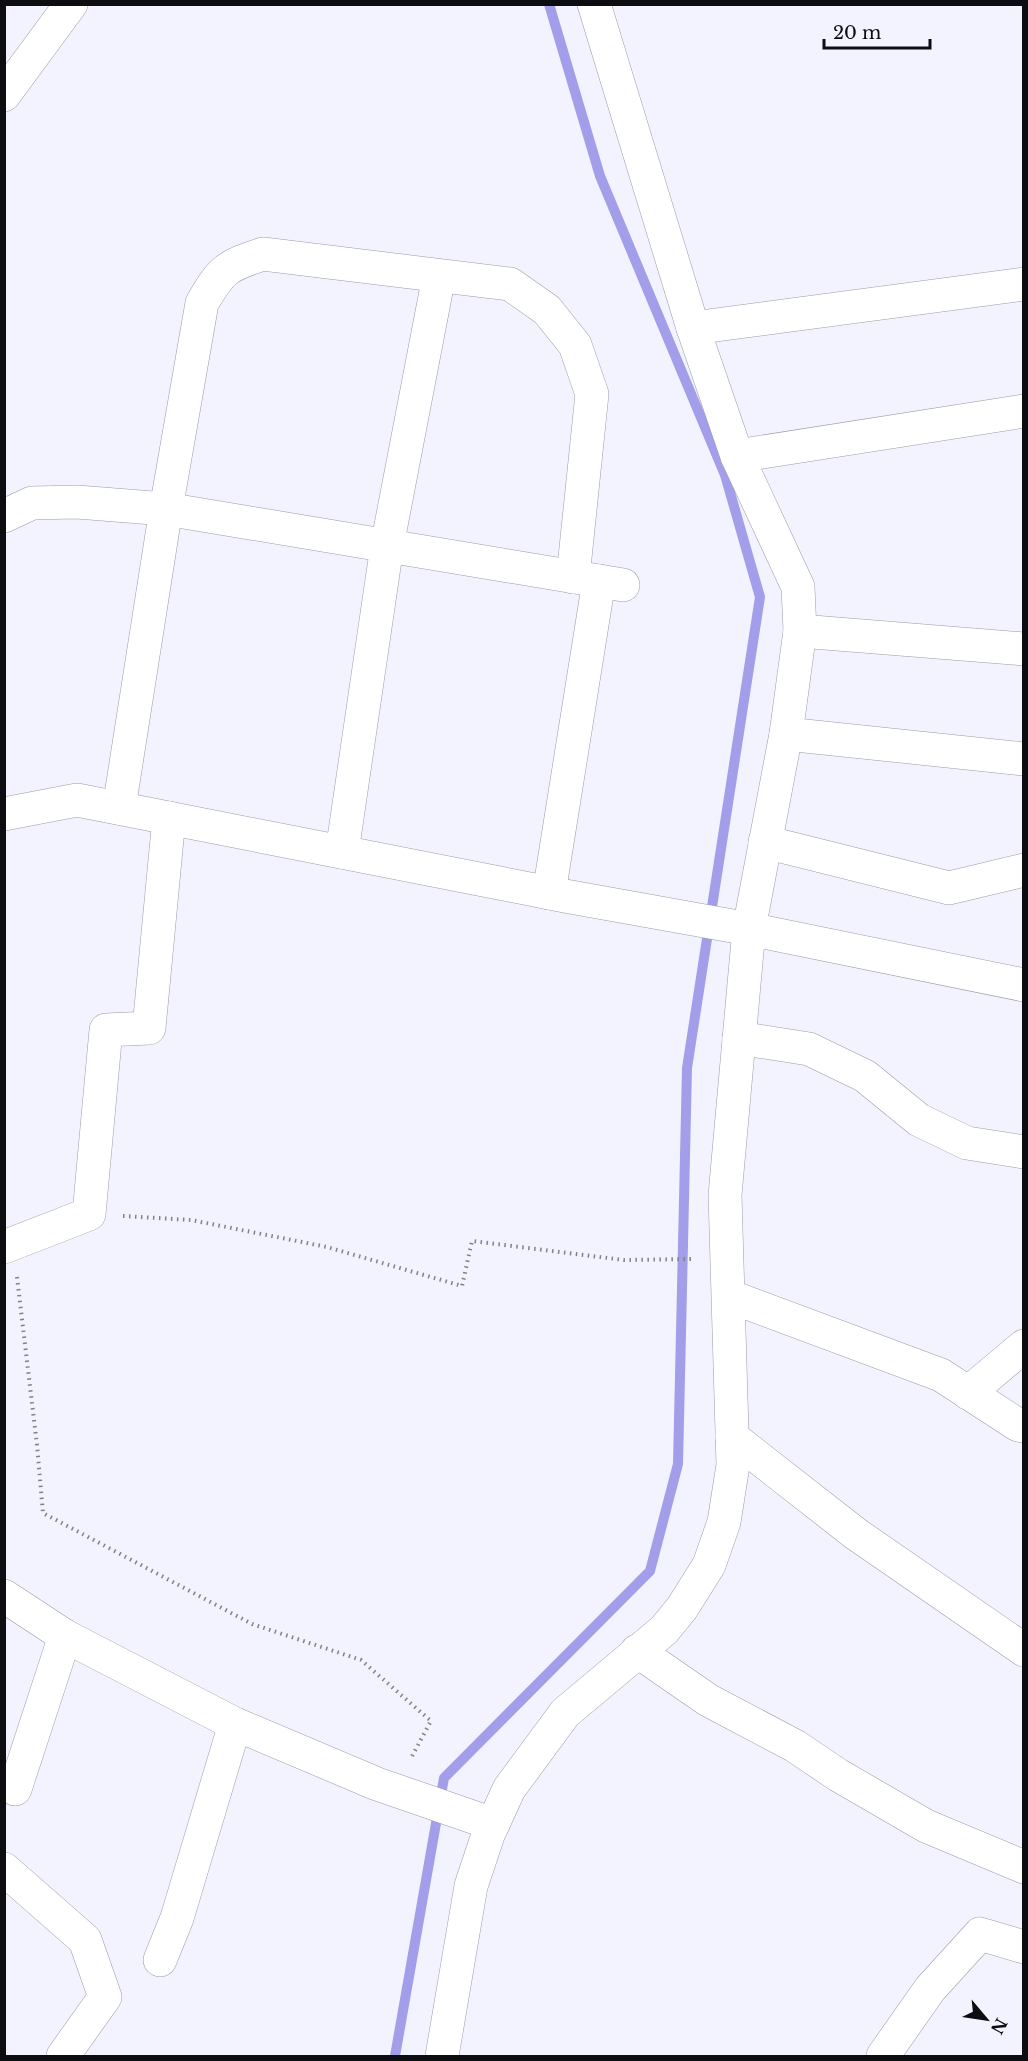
<svg xmlns="http://www.w3.org/2000/svg" width="1028" height="2061" viewBox="0 0 1028 2061" font-family="'Libre Baskerville',serif">
<style>
.lines{fill:none;stroke-linecap:round;stroke-linejoin:round}
.stream{stroke:#a29ee9;stroke-width:10}
.minor-casing{stroke:#9b9ba8;stroke-width:34}
.tertiary-casing{stroke:#9b9ba8;stroke-width:34}
.path{stroke:#808189;stroke-width:4;stroke-dasharray:1.5 4.5;stroke-linecap:butt}
.minor{stroke:#fff;stroke-width:33}
.tertiary{stroke:#fff;stroke-width:33}
</style>
<rect width="100%" height="100%" fill="#f2f3fe"/>
<g class="lines">
<path class="stream" d="M395,2056L444,1778L650,1571L678,1464L687,1068L760,597L725,475L600,176L549,4"/>
<defs>
<g id="minor">
<path d="M4,95L71,4"/>
<path d="M693,328L1024,284"/>
<path d="M737,456L1024,411"/>
<path d="M4,516L32,503L77,502L166,509L623,585"/>
<path d="M800,631L1024,649"/>
<path d="M786,734L1024,759"/>
<path d="M119,808L166,509L202,303C222,269 226,266 263,254L510,284L547,310L575,345L592,394L573,577"/>
<path d="M4,814L77,800L565,896L749,929L1024,985"/>
<path d="M765,842L949,888L1024,870"/>
<path d="M342,852L387,546L439,276"/>
<path d="M549,893L599,581"/>
<path d="M739,1038L809,1049L865,1076L919,1120L967,1143L1024,1152"/>
<path d="M4,1247L89,1214L106,1030L149,1028L169,818"/>
<path d="M729,1296L941,1375L1018,1425L1024,1426"/>
<path d="M968,1393L1024,1346"/>
<path d="M732,1437L856,1534L1024,1650"/>
<path d="M4,1596L65,1636L235,1724L377,1784L493,1824"/>
<path d="M637,1651L708,1700L795,1746L838,1775L926,1826L1024,1867"/>
<path d="M15,1789L65,1636"/>
<path d="M4,1869L85,1940L105,1997L63,2056"/>
<path d="M160,1960L177,1918L235,1724"/>
<path d="M883,2056L930,1989L980,1934L1024,1947"/>
</g>
<path id="tertiary" d="M442,2056L471,1886L488,1835L509,1789L565,1713L664,1630L682,1608L709,1565L724,1522L733,1465L725,1195L749,929L786,734L800,631L798,587L737,456L693,328L594,4"/>
</defs>
<use href="#minor" class="minor-casing"/>
<use href="#tertiary" class="tertiary-casing"/>
<g class="path">
<path d="M123,1216L191,1220L327,1247L462,1286L472,1241L624,1260L692,1259"/>
<path d="M17,1277L37,1445L43,1513L252,1624L361,1660L431,1721L411,1758"/>
</g>
<use href="#minor" class="minor"/>
<use href="#tertiary" class="tertiary"/>
</g>
<rect width="1028" height="2061" fill="none" stroke="#0c0c11" stroke-width="12"/>
<g transform="translate(986 2019) rotate(119)" stroke="#f2f3fe" stroke-width="4.5" paint-order="stroke">
<path d="M0-4.5L10 22L0 15L-10 22Z" fill="#0c0c11"/>
<text y="-9" font-size="16" font-weight="bold" text-anchor="middle" fill="#0c0c11">N</text>
</g>
<path d="M824 39v9h106v-9" fill="none" stroke="#0c0c11" stroke-width="3"/>
<text x="833" y="39" font-size="18" fill="#0c0c11" stroke="#f2f3fe" stroke-width="4.5" paint-order="stroke">20 m</text>
</svg>
